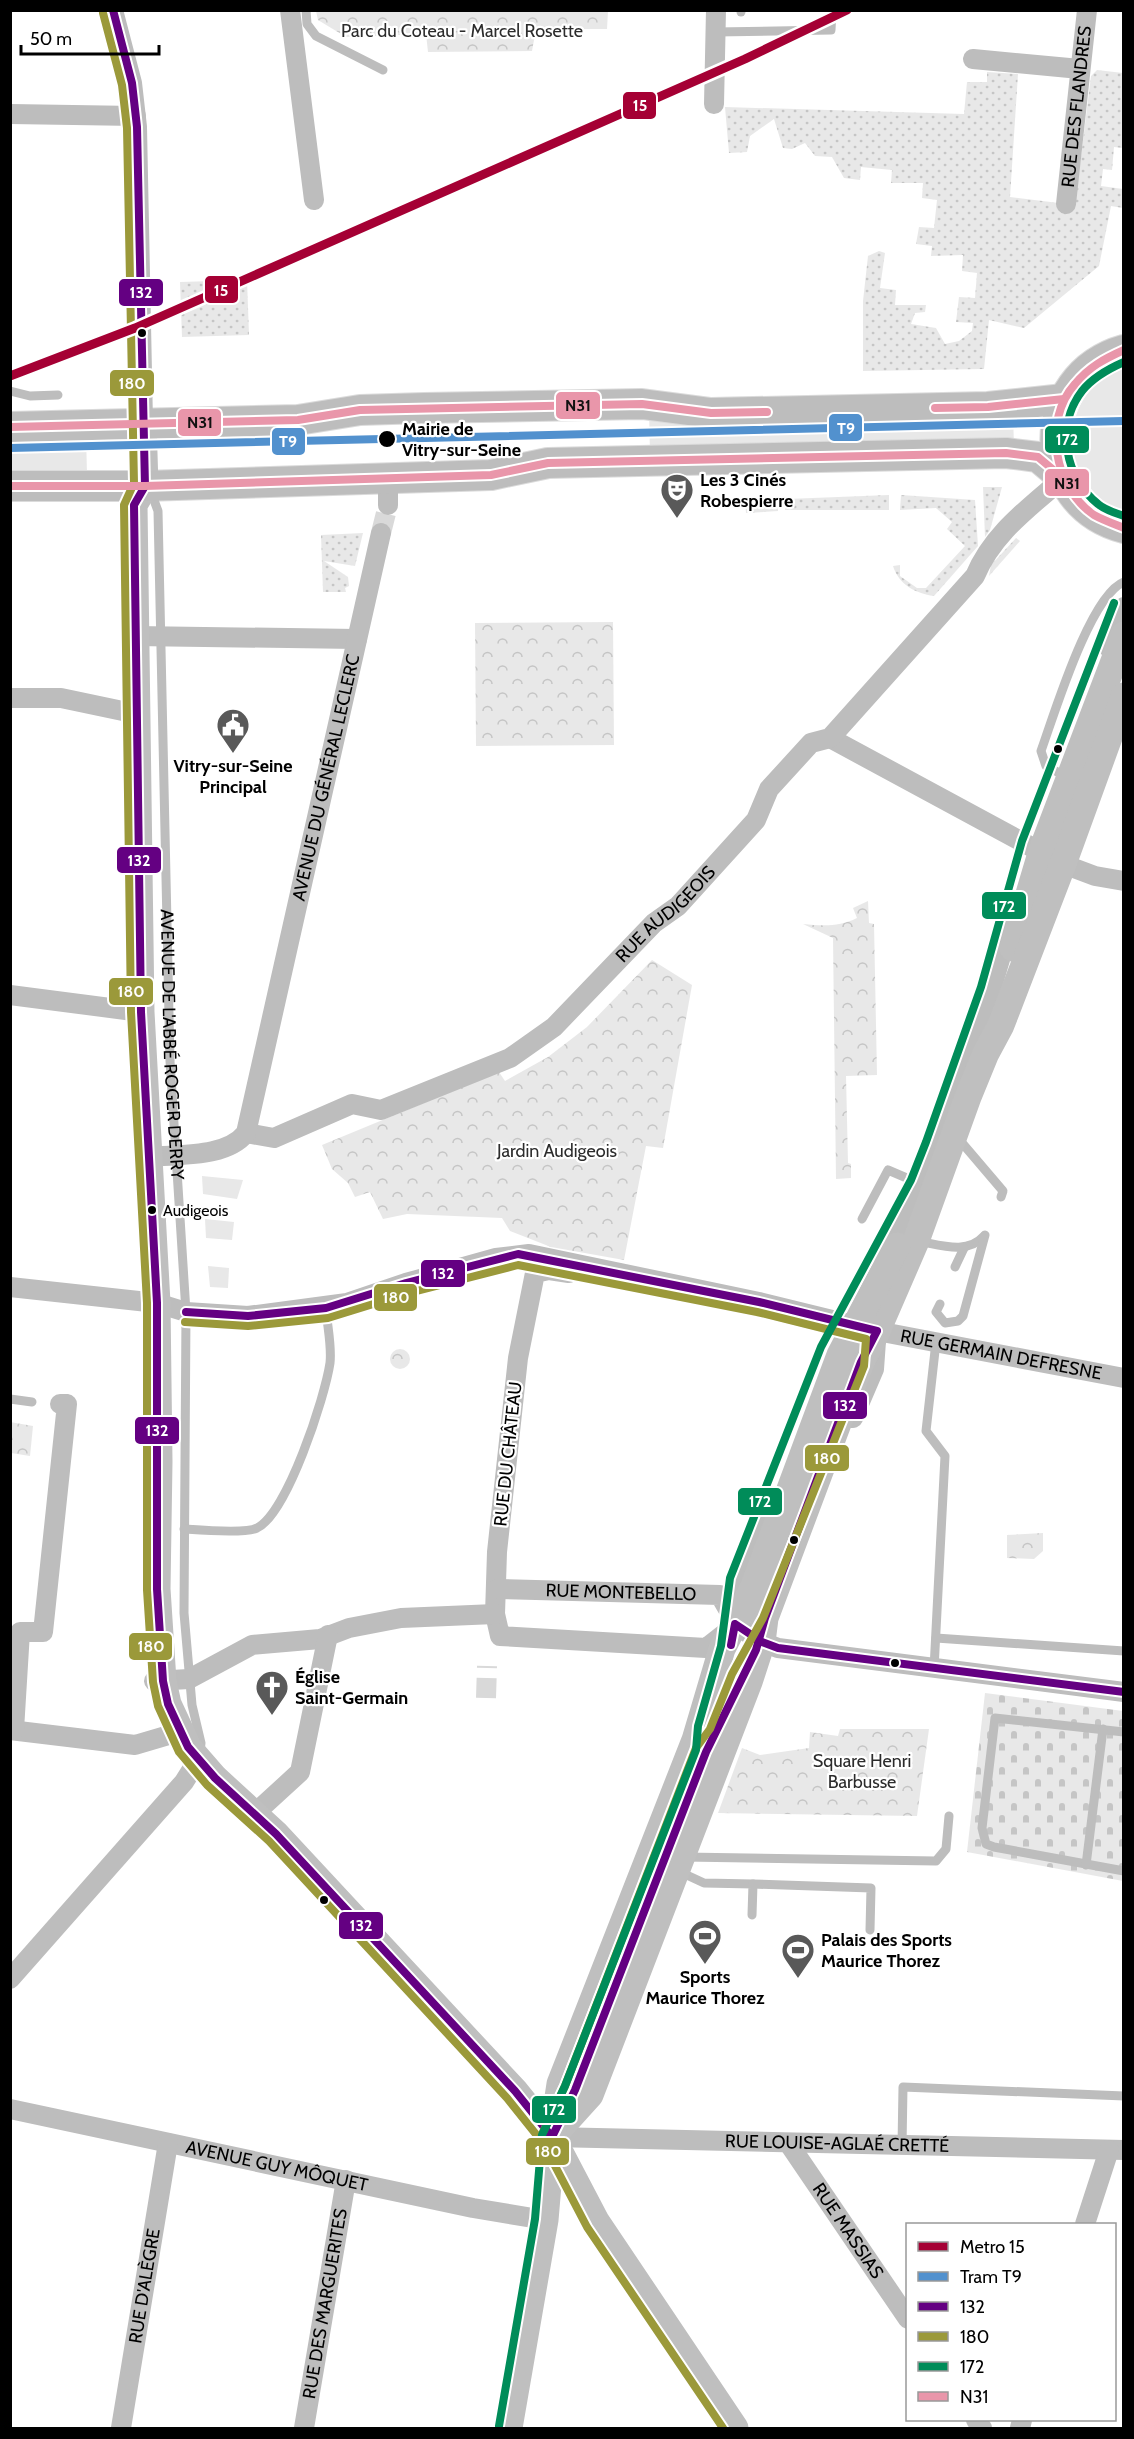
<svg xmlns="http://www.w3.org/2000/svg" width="1134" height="2439" viewBox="0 0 1134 2439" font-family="Cabin,sans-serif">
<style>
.grass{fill:#e8e8e8}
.cemetery{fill:url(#cemetery-stones)}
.park{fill:url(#park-crowns)}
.garden{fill:url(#garden-dots)}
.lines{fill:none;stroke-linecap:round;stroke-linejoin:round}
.street-tunnel{stroke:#d9d9d9;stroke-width:20;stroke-dasharray:20 10;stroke-linecap:butt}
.primary-casing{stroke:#dbdbdb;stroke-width:32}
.lane{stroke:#bdbdbd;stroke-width:9}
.street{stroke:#bdbdbd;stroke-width:20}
.secondary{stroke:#bfbfbf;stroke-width:27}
.primary{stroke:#bdbdbd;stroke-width:30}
.bus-1-casing{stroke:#fff;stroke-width:12}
.bus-2-casing{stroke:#fff;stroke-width:12}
.bus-3-casing{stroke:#fff;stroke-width:12}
.bus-4-casing{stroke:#fff;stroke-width:12}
.bus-1{stroke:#640082;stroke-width:8}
.bus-2{stroke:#9b993a;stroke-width:8}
.bus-3{stroke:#008c59;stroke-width:8}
.bus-4{stroke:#e996aa;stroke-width:8}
.tram-1-casing{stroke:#fff;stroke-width:12}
.tram-1{stroke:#5291ce;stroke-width:8}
.metro-1-casing{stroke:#fff;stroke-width:14}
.metro-1{stroke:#a50034;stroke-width:9}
.bus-dot{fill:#000;stroke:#fff;stroke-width:2}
.labels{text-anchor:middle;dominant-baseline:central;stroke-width:4.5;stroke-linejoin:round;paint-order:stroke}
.bus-label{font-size:16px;fill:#000;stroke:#fff;text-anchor:start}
.park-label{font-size:18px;fill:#2c2c2c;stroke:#fff}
.street-label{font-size:18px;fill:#000;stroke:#fff}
.stop-label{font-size:18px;font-weight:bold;fill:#000;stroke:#fff;text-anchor:start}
.poi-label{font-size:18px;font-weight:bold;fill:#000;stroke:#fff;text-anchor:start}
.line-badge{stroke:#fff;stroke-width:2}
.badge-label{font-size:16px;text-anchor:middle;font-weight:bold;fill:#fff}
.pale-badge-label{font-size:16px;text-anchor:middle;font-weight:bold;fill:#111}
</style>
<defs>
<pattern id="cemetery-stones" width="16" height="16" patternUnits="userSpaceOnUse" patternTransform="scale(1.5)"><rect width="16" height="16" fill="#e8e8e8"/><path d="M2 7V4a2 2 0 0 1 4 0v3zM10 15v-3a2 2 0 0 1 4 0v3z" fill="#c5c5c5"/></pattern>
<pattern id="park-crowns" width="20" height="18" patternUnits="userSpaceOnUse" patternTransform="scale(1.5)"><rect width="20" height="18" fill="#e8e8e8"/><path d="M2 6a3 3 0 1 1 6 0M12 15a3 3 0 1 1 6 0" fill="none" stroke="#c5c5c5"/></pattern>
<pattern id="garden-dots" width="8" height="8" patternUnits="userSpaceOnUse" patternTransform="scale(1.5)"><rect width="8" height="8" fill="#e8e8e8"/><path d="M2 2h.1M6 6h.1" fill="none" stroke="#c5c5c5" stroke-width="1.8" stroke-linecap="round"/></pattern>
</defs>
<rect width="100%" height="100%" fill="#fff"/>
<g class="grass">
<path d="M1123,367V512C1112,507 1101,502 1092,493C1056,453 1071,384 1123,367Z"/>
<path d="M649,411L1013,413L1014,447L650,453Z"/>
<path d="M86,434L87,475L11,476L10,436Z"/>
<path d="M202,1176L243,1180L237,1199L203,1194Z"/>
<path d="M205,1219L234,1222L232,1240L206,1238Z"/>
<path d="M208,1266L229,1268L228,1288L210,1287Z"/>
</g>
<path class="cemetery" d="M985,1693L1123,1711V1881L967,1852Z"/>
<g class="park">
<path d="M316,11V10L608,11L607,29H536L532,51L428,52L426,34L346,37L318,20Z"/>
<path d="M613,622L614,745L476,746L475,623Z"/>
<path d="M868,901L869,923L874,924L877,1075L846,1076L848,1163L851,1164V1178L836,1179L833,938L803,924C823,926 839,927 857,918L853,908Z"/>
<path d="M652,960L692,985L663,1148L646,1146L624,1260L551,1247L510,1231L502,1218L407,1214L383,1219L370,1192L355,1197L348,1183L332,1169L322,1145L499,1072L505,1081L548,1057L587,1027Z"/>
<circle cx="400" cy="1359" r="10"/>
<path d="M10,1422L33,1426L30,1456L11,1453Z"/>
<path d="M1043,1533V1551L1034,1559L1007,1558V1535Z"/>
<path d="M840,1729H929L917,1816L718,1813L742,1748L760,1755L809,1748L810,1732L838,1736Z"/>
</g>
<g class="garden">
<path d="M1097,70L1123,73V148L1114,147L1112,170L1103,169L1101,186L1123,189V208L1111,206L1099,266L1024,328L989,320L984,369L863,371V301L868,256L879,251L885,253L880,288L896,290L895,305H926L925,312L915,313L911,324L936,328L945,344L959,341L972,331L973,323L956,322L959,297L975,298L977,273L962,271L963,255L931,256L932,246L916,244L919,227L934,228L937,200L922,198L923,183H891L892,170L861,167L860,180L844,178L832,157L815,156L805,143L792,149L783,148L774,119L750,136L747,152L729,153L725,107L964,114L967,82H987V72L1018,74L1010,197L1075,205L1091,76Z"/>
<path d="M247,280L249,335L182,337L180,282Z"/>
<path d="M983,487H1002L990,530L985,537Z"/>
<path d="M889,495V510H785L787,499Z"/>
<path d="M901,495L975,500L978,546L934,596C915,593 899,585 893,566L900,565V576L917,588H926L965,546L947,529L952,522L936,508L900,510Z"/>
<path d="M778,498V511L746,513L745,499Z"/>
<path d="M363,533L355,566L324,561L348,577L349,586L345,588L346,592H323L321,535Z"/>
<path d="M1016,538L1020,541L989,576L991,565Z"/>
</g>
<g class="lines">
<g class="street-tunnel">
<path d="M381,533L388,505"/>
<path d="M486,1698L487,1666"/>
</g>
<defs>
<g id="primary">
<path d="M1124,350C1033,376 1032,504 1124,528"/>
<path d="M10,427L298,420L360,410L424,408L642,404L711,413L988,407L1064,399"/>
<path d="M10,486H145L491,475L548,463L1006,453L1038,457L1063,478"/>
</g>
</defs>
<use href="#primary" class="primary-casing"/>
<g class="lane">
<path d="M306,10L307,24L316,36L383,70"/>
<path d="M741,10V12"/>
<path d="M716,32L831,30L832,10"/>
<path d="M10,391L30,396L58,395"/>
<path id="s1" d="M151,492L158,511L170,1061L186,1312L184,1613L192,1705L201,1743L200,1752"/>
<path d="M1067,777L1046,766L1041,751C1054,715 1090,595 1124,582"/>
<path d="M957,1137L1003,1191L1001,1197"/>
<path d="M862,1219L888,1170L923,1185"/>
<path d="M918,1241C941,1245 967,1255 984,1236"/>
<path d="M955,1267L964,1248"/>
<path d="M940,1304L936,1312L945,1323L958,1321L963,1316L985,1235"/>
<path d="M10,1399L32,1402"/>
<path d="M184,1529C199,1530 246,1534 257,1528C287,1514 325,1397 330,1363C332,1346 327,1325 326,1308"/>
<path d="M936,1638L1124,1651"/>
<path d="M934,1669L945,1456L926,1431L936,1342"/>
<path d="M1124,1732L995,1718L982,1828L986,1844L994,1847L1124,1871"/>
<path d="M684,1857L936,1861L946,1849L949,1816"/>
<path d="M1086,1865L1103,1729"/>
<path d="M678,1871L704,1883L753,1884L752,1915"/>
<path d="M753,1884L871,1888L870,1930"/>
<path d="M902,2146L903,2087L1124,2096"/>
</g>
<g class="street">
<path d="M113,10L132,83L137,127L143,422"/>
<path d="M290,10L314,200"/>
<path d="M973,59L1080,69"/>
<path d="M714,104L716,10"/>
<path d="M10,114L136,116"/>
<path id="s2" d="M1066,204L1087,10"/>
<path d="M388,488V505"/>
<path d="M135,636L357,639"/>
<path d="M1108,647L1124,607"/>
<path d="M10,698H61L137,714"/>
<path d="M830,738L1063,864L1095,876L1124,881"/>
<path d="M10,995L141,1012"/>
<path id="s3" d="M246,1133L274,1138L352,1104L381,1110L510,1058L554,1027L654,923L678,906L756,820L769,789L811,743L830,738L975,576C993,533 1029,508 1063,478"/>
<path id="s4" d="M150,1157C179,1154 226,1158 246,1133L381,533"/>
<path d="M882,1256L921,1184L936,1146L991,990L1009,929"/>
<path d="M569,1273L549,1270L535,1273L518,1358L497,1552L495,1614L500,1636L706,1648L729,1630"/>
<path id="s5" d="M10,1287L157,1303L186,1312L248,1316L347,1303L406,1283L496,1258L529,1254L759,1302L877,1331L1124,1378"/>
<path d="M853,1418L874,1369L876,1341"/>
<path id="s6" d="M497,1589L720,1595C736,1625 744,1636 778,1648L1124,1692"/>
<path d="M736,1615L737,1591L767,1516"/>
<path d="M154,1681L189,1679L252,1645L320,1639L349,1628L401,1618L495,1614"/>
<path d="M10,1730L135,1745L179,1732"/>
<path d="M14,1730L20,1632H43L67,1404H60"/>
<path id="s7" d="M706,1752L575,2090L552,2137L1124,2150"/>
<path d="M253,1815L300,1772L328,1635"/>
<path d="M10,1979L184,1782L199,1758"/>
<path id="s8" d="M10,2109L473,2208L545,2220"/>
<path id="s9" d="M789,2144L908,2319"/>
<path d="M1085,2224L1109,2150"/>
<path d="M976,2420L982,2428"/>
<path id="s10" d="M121,2428L168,2143"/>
<path id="s11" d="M304,2428L346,2180"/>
<path d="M1020,2428L1022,2420"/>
</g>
<g class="secondary">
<path d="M143,422L145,486L134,505L141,1012L157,1303L159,1462L157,1589L163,1681L168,1704L188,1747L215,1778L276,1834L515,2091L552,2137L596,2221L735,2428"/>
<path d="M1013,948L1042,850L1124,635"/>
<path d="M552,2137L590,2095L749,1682L762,1642L765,1618L861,1362L877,1331L916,1241L968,1097L986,1053L1001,1025L1063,864L1124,696"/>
<path d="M509,2428L545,2220L552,2137L560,2084L695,1740L722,1649L754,1586L840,1355L897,1246"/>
</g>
<use href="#primary" class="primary"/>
<defs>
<g id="bus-1">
<path d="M113,10L132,83L137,127L145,486L134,505L141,1012L157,1303V1589L163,1681L168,1704L188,1747L215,1778L276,1834L515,2091L552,2137"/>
<path d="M186,1312L248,1316L326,1308L406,1283L518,1254L759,1302L877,1331L861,1362L765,1618L756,1650L706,1752L575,2090L552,2137"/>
<path d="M731,1645L735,1624L762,1642L778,1648L1124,1692"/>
</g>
<g id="bus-2">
<path d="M103,13L122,85L127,128L134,483L124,505L131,1012L147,1303V1590L153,1682L158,1706L179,1752L207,1785L269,1841L507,2098L543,2143L587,2227L723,2428"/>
<path d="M185,1322L248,1326L328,1318L409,1293L518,1265L757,1312L866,1339L864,1366L763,1618L732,1674L710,1729L696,1748L565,2086L543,2132"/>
</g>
<g id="bus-3">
<path d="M1124,362C1108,369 1093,377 1082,391C1055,426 1065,478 1098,504C1105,510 1115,513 1124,516"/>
<path d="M499,2426L535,2219L542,2135L565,2086L696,1750L698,1726L721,1646L730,1578L821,1347L911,1180L926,1142L981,987L1022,841L1114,603"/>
</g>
<g id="bus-4">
<path d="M1124,350C1104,359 1089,367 1075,384C1042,421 1054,488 1094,515C1103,520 1114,524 1124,528"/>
<path d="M935,408L988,407L1064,399"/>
<path d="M10,427L298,420L360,410L642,404L711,413L767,412"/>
<path d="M10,486H145L491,475L548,463L1006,453L1038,457L1063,478"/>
</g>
</defs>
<use href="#bus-1" class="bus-1-casing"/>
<use href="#bus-2" class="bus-2-casing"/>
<use href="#bus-3" class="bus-3-casing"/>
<use href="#bus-4" class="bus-4-casing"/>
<use href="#bus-1" class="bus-1"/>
<use href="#bus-2" class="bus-2"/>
<use href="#bus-3" class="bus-3"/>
<use href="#bus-4" class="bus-4"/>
<defs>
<path id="tram-1" d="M10,448L1124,421"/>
</defs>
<use href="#tram-1" class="tram-1-casing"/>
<use href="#tram-1" class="tram-1"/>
<defs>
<path id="metro-1" d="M10,376L135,328L745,59L847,10"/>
</defs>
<use href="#metro-1" class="metro-1-casing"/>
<use href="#metro-1" class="metro-1"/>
</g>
<defs>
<symbol id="theatre-pin" viewBox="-11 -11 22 30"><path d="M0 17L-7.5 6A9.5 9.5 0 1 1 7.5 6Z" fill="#595959" stroke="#fff"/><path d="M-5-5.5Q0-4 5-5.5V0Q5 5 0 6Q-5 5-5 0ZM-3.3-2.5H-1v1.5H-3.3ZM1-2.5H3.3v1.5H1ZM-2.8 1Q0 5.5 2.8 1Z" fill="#fff"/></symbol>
<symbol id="civic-pin" viewBox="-11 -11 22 30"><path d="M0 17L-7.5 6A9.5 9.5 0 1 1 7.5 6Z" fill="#595959" stroke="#fff"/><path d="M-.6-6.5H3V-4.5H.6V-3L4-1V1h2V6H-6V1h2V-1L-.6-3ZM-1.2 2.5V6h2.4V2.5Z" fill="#fff"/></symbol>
<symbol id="church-pin" viewBox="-11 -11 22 30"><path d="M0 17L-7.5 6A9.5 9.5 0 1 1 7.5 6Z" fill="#595959" stroke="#fff"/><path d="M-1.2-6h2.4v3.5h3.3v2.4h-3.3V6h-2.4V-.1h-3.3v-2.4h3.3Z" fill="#fff"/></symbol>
<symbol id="stadium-pin" viewBox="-11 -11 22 30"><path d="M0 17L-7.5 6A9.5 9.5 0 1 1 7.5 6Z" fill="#595959" stroke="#fff"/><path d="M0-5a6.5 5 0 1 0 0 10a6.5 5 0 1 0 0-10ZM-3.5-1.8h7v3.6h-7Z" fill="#fff"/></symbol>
</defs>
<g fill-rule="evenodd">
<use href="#theatre-pin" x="658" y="471" width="38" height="52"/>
<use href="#civic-pin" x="214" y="706" width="38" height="52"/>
<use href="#church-pin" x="253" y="1668" width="38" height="52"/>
<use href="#stadium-pin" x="686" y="1917" width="38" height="52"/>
<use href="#stadium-pin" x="779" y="1931" width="38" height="52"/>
</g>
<g class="bus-dot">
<circle cx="142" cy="333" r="5"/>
<circle cx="387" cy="439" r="9"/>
<circle cx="1058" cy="749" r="5"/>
<circle cx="152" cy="1210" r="5"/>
<circle cx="794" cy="1540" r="5"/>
<circle cx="895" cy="1663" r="5"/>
<circle cx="324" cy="1900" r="5"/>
</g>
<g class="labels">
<g class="bus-label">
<text x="163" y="1210">Audigeois</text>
</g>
<g class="park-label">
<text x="462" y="31">Parc du Coteau - Marcel Rosette</text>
<text x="557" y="1151">Jardin Audigeois</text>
<text x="862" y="1761">Square Henri<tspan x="862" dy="21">Barbusse</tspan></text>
</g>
<g class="street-label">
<text stroke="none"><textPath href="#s2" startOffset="98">RUE DES FLANDRES</textPath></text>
<text stroke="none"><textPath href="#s4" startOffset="466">AVENUE DU GÉNÉRAL LECLERC</textPath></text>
<text stroke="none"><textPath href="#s3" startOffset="495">RUE AUDIGEOIS</textPath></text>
<text stroke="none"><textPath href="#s1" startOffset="554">AVENUE DE L'ABBÉ ROGER DERRY</textPath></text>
<text stroke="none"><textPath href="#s5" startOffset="1012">RUE GERMAIN DEFRESNE</textPath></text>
<text transform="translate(508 1454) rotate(-84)">RUE DU CHÂTEAU</text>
<text stroke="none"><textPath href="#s6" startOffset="124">RUE MONTEBELLO</textPath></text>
<text stroke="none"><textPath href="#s7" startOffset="700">RUE LOUISE-AGLAÉ CRETTÉ</textPath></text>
<text stroke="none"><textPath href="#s8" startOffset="273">AVENUE GUY MÔQUET</textPath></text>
<text stroke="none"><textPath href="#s9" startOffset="105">RUE MASSIAS</textPath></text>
<text stroke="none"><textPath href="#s10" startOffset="144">RUE D'ALÈGRE</textPath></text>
<text stroke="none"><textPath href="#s11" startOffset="126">RUE DES MARGUERITES</textPath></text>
</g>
<g class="stop-label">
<text x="402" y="429">Mairie de<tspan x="402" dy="21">Vitry-sur-Seine</tspan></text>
</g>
<g class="poi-label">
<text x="700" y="480">Les 3 Cinés<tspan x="700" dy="21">Robespierre</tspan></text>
<text x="233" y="766" text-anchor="middle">Vitry-sur-Seine<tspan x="233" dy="21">Principal</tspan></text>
<text x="295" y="1677">Église<tspan x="295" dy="21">Saint-Germain</tspan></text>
<text x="821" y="1940">Palais des Sports<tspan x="821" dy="21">Maurice Thorez</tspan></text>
<text x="705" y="1977" text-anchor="middle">Sports<tspan x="705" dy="21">Maurice Thorez</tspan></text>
</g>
</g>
<g class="line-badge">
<rect x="622" y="91" width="35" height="29" rx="6" fill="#a50034"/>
<rect x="204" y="275" width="35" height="29" rx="6" fill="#a50034"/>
<rect x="118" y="278" width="46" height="29" rx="6" fill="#640082"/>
<rect x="109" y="369" width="46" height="28" rx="6" fill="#9b993a"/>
<rect x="555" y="391" width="46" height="29" rx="6" fill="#e996aa"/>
<rect x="177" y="408" width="45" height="29" rx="6" fill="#e996aa"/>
<rect x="828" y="413" width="35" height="29" rx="6" fill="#5291ce"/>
<rect x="1044" y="425" width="46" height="29" rx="6" fill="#008c59"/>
<rect x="271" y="427" width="35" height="29" rx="6" fill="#5291ce"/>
<rect x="1044" y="468" width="46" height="29" rx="6" fill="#e996aa"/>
<rect x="116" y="846" width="46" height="28" rx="6" fill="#640082"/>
<rect x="981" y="891" width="46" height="29" rx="6" fill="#008c59"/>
<rect x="108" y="977" width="46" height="29" rx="6" fill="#9b993a"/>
<rect x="420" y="1259" width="46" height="29" rx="6" fill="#640082"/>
<rect x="373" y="1283" width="45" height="29" rx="6" fill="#9b993a"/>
<rect x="822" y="1391" width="46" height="29" rx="6" fill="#640082"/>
<rect x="134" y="1416" width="46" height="29" rx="6" fill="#640082"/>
<rect x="804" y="1444" width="46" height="28" rx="6" fill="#9b993a"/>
<rect x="737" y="1487" width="46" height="29" rx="6" fill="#008c59"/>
<rect x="128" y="1632" width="45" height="29" rx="6" fill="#9b993a"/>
<rect x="338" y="1911" width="46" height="29" rx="6" fill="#640082"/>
<rect x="531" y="2095" width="46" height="29" rx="6" fill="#008c59"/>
<rect x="525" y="2137" width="45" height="29" rx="6" fill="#9b993a"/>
</g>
<g class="badge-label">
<text x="640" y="111">15</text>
<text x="221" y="296">15</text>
<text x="141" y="298">132</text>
<text x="132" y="389">180</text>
<text x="846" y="434">T9</text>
<text x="1067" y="445">172</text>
<text x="288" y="447">T9</text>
<text x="139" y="866">132</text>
<text x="1004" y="912">172</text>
<text x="131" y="997">180</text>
<text x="443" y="1279">132</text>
<text x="396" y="1303">180</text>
<text x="845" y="1411">132</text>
<text x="157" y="1436">132</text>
<text x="827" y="1464">180</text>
<text x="760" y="1507">172</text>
<text x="151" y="1652">180</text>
<text x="361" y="1931">132</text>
<text x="554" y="2115">172</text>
<text x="548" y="2157">180</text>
</g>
<g class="pale-badge-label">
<text x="578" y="411">N31</text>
<text x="200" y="428">N31</text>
<text x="1067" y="489">N31</text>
</g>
<rect width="1134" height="2439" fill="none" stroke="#000000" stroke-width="24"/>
<rect x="906" y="2223" width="210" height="198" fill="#ffffff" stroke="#999999" stroke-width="1.5"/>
<rect x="918" y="2242" width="30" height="9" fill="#a50034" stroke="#999999" stroke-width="1.5"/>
<text x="960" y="2253" font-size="18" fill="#000000">Metro 15</text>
<rect x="918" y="2272" width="30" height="9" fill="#5291ce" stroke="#999999" stroke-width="1.5"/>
<text x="960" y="2283" font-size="18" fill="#000000">Tram T9</text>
<rect x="918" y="2302" width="30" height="9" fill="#640082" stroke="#999999" stroke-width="1.5"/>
<text x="960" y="2313" font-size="18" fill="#000000">132</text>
<rect x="918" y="2332" width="30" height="9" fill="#9b993a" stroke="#999999" stroke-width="1.5"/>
<text x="960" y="2343" font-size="18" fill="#000000">180</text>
<rect x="918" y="2362" width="30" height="9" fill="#008c59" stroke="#999999" stroke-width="1.5"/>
<text x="960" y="2373" font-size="18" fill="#000000">172</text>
<rect x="918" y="2392" width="30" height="9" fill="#e996aa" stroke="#999999" stroke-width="1.5"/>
<text x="960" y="2403" font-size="18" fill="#000000">N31</text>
<path d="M21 45v9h138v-9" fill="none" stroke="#000000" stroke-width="3"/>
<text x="30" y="45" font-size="18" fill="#000000" stroke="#ffffff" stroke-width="4.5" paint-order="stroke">50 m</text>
</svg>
